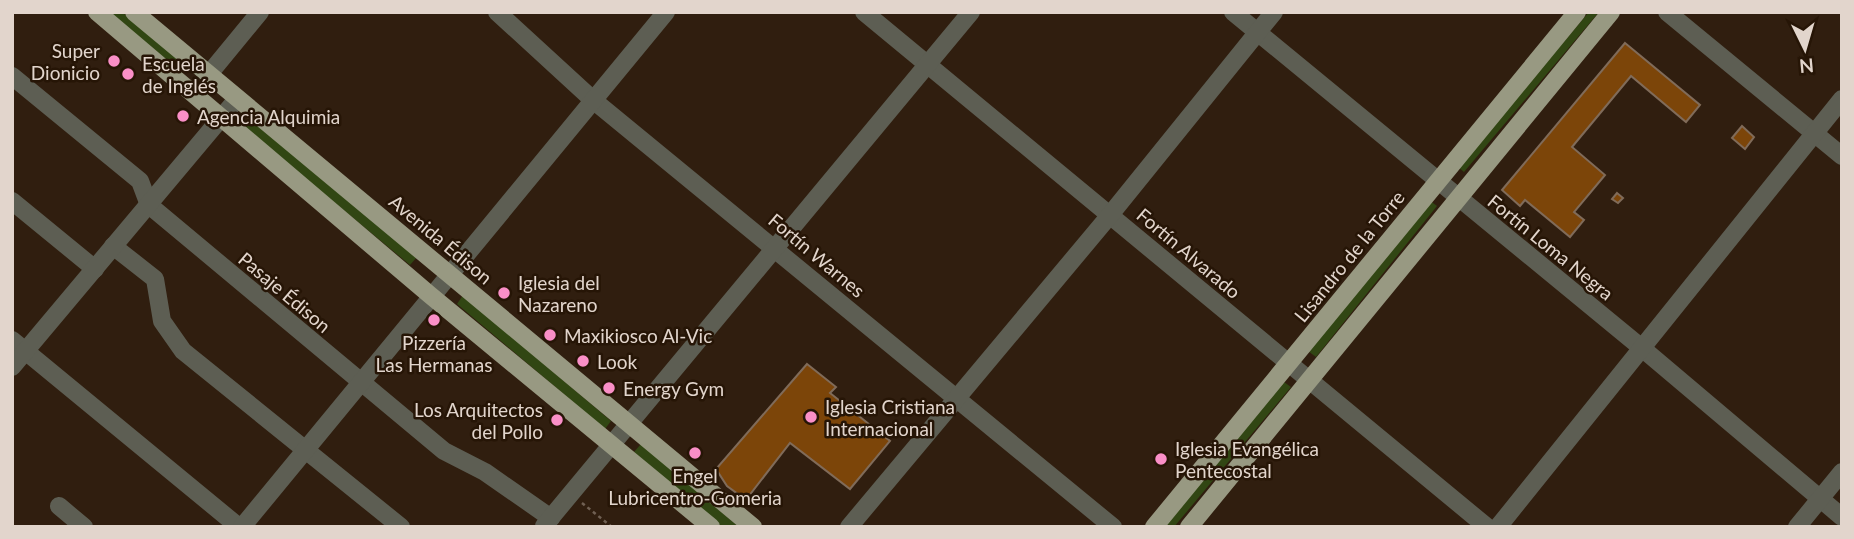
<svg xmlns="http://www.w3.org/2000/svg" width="1854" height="539" viewBox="0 0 1854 539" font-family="Lato,sans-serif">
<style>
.green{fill:#314613}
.building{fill:#7c4509;stroke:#806b59;stroke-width:2}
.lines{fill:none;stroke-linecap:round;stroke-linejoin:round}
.path{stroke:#706053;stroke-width:2.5;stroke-dasharray:3.5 3.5;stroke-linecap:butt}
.minor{stroke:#5d5e53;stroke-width:18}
.major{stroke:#989982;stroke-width:18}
.poi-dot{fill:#fa8fc7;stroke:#261506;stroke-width:2.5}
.labels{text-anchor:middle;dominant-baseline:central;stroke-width:5;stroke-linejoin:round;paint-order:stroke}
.poi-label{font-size:19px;fill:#e2d5cc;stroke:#261506;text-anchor:start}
.street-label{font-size:19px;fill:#e2d5cc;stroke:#261506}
</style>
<rect width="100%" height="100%" fill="#301e0f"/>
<g class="green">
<path d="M105,12H122L186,66L180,75Z"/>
<path d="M1589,12H1599L1464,172L1458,167Z"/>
<path d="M250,119L417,257L410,265L243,127Z"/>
<path d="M1429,200L1437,206L1316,357L1308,351Z"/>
<path d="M463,295L611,421L605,429L457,304Z"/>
<path d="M1284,382L1291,387L1174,527H1163Z"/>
<path d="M641,444L739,527H722L634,452Z"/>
</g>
<g class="building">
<path d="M1625,43L1700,105L1686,122L1631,76L1572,147L1605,175L1574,212L1584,220L1570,237L1525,200L1520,206L1502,190Z"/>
<path d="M1742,126L1754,137L1745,149L1732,138Z"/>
<path d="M1617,193L1623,198L1618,203L1612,199Z"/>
<path d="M807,364L836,387L830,393L890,441L850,489L790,443L748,497L738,494L727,486L716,469Z"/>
</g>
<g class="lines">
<path class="path" d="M582,503L612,527"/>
<g class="minor">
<path d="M497,12L593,100L1113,527"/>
<path d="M864,12L1487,527"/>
<path d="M1233,12L1643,349L1842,517"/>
<path d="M1667,12L1842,156"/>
<path d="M209,74L260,12"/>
<path d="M12,76L140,181L149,205L444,451L485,472L551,518"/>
<path d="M12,201L95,269"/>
<path d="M113,246L155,279L162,321L183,351L401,527"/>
<path d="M12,340L239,527"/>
<path d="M12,367L237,99"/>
<path d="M59,506L84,527"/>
<path d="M544,526L971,12"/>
<path d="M242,527L666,12"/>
<path d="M849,527L1110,215L1274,12"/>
<path d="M1498,527L1842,99"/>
<path d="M1797,527L1842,472"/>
</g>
<g class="major">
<path d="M97,12L430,295L711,527"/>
<path d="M134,12L753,527"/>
<path d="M1154,527L1577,12"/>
<path d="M1189,527L1611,12"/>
</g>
</g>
<g class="poi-dot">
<circle cx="114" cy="61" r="7"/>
<circle cx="128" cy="74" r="7"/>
<circle cx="183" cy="116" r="7"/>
<circle cx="504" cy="293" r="7"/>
<circle cx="434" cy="320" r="7"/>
<circle cx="550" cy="335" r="7"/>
<circle cx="583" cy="361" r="7"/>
<circle cx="609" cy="388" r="7"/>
<circle cx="811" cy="417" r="7"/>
<circle cx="557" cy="420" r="7"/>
<circle cx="695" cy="453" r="7"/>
<circle cx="1161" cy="459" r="7"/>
</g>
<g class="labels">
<g class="poi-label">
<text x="100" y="50" text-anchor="end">Super<tspan x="100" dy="22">Dionicio</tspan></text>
<text x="142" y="63">Escuela<tspan x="142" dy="22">de Inglés</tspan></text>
<text x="197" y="116">Agencia Alquimia</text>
<text x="518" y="282">Iglesia del<tspan x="518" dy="22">Nazareno</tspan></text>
<text x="564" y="335">Maxikiosco Al-Vic</text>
<text x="434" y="342" text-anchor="middle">Pizzería<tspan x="434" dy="22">Las Hermanas</tspan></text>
<text x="597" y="361">Look</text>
<text x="623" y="388">Energy Gym</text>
<text x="825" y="406">Iglesia Cristiana<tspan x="825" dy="22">Internacional</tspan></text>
<text x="543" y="409" text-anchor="end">Los Arquitectos<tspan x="543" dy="22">del Pollo</tspan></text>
<text x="1175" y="448">Iglesia Evangélica<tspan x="1175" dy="22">Pentecostal</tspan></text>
<text x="695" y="475" text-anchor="middle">Engel<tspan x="695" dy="22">Lubricentro-Gomeria</tspan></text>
</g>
<g class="street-label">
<text transform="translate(441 239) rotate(40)">Avenida Édison</text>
<text transform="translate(1551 247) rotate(39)">Fortín Loma Negra</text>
<text transform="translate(1189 253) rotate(40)">Fortín Alvarado</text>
<text transform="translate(817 255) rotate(40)">Fortín Warnes</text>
<text transform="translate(1349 256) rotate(-51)">Lisandro de la Torre</text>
<text transform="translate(285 292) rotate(40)">Pasaje Édison</text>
</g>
</g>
<rect width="1854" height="539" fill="none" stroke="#e2d5cc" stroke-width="28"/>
<g transform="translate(1805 49) rotate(175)" stroke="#261506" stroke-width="5" paint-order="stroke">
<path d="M0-5L12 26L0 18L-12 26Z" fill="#e2d5cc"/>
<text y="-10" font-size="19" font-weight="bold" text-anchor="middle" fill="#e2d5cc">N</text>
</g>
</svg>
